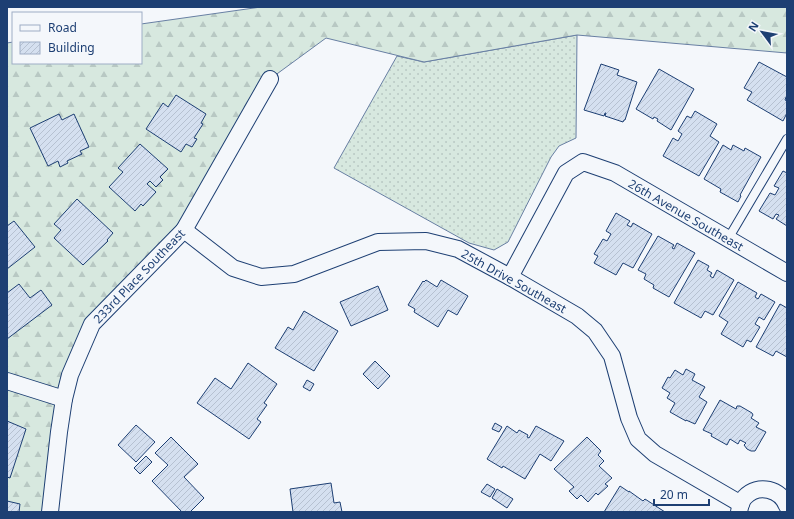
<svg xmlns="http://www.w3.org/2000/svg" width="794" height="519" viewBox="0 0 794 519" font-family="'Noto Sans',sans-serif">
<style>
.grass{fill:url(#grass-dots);stroke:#687fa3}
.forest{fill:url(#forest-firs);stroke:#687fa3}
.building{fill:url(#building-hatch);stroke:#1d3f73}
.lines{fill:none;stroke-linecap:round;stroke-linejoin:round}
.lane-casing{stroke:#1d3f73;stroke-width:10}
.street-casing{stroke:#1d3f73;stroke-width:18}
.lane{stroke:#f4f7fb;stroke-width:8}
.street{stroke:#f4f7fb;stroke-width:16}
.labels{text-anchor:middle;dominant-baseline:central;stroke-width:3;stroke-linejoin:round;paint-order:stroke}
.street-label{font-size:12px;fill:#1d3f73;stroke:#f4f7fb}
</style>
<defs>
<pattern id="grass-dots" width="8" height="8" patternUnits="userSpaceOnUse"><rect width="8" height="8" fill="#d7e8df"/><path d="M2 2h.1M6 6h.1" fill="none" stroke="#b8c8c3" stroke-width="1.8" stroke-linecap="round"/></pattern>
<pattern id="forest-firs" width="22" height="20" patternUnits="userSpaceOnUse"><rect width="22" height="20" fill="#d7e8df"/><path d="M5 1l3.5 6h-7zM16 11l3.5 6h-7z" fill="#b8c8c3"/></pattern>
<pattern id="building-hatch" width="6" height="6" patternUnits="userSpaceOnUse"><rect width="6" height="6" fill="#d5e0f0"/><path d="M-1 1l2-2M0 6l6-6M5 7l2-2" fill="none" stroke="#b6c1d1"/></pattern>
</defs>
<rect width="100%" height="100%" fill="#f4f7fb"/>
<path class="grass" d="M577,35L576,138L559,146L551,157L508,242L494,250L469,243L334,168L397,56L424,62Z"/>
<path class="forest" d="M261,7H787V53L577,35L424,62L326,38L270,79L184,230L92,324L70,375L50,512H7V43L13,42V63H141V24Z"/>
<g class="building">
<path d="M759,62L787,77V98L786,97L785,100L787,101V113L783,121L747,100L752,92L744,88Z"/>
<path d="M601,64L619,70L617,75L637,82L625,120H624L623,122L605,116L606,113H605L604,116L584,110Z"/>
<path d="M659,69L694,89L671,130L657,121L658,119L654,117L653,119L636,109Z"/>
<path d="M176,95L206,114L201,123L203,124L194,138L197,139L192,147L186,144L181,152L146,129L163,103L168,107Z"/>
<path d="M695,111L717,124L710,136L719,142L699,176L663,156L673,138L678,141L682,134L678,131L687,116L691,118Z"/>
<path d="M59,114L62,120L74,114L89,147L80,151L82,154L67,161L68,163L60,167L58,161L48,166L30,128Z"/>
<path d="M140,144L168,169L160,177L163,180L156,187L150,181L147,184L156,192L143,206L141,204L135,211L109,187L123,172L118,168Z"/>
<path d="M723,145L731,150L733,145L744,151L745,148L761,157L740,195L741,196L738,202L720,192L721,189L704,179Z"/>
<path d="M783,171L787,173V226L776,219L779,215L776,214L773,219L759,211L770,193L775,195L779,188L774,186Z"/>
<path d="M77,199L113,233L107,240L108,241L83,265L54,238L61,230L54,224Z"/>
<path d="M616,213L630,221L627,225L631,227L633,223L652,234L633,268L623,263L616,275L594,263L598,256L594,254L603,239L607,241L611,234L606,231Z"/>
<path d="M14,221L35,247L7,269V226Z"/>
<path d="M658,236L674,245L672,248L674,249L677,243L695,253L669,297L653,288L654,285L644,279L646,274L638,270Z"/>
<path d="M698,260L709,266L707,270L712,273L710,276L713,278L717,270L734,280L713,315L705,311L701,318L674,303Z"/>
<path d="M426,280L437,287L441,280L468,296L457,315L448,310L438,327L414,312L415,309L408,305L423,281L424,282Z"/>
<path d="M738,282L757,293L755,297L758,299L761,294L775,302L764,320L759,317L755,324L760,327L751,342L747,340L743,347L721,334L728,322L719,316Z"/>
<path d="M19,284L30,298L41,290L52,305L7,339V293Z"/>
<path d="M378,286L388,310L351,326L340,302Z"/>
<path d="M780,304L787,308V357L776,351L773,356L756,347Z"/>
<path d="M304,311L338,331L314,371L275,348L288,327L293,330Z"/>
<path d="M375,361L390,376L378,389L363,374Z"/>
<path d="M248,363L277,384L264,403L267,405L257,419L261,422L249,439L197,403L215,378L231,389Z"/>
<path d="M686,369L695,374L692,380L705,387L699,397L707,402L695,424L686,420V421L670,412L675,403L667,398L670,393L662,388L668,377L670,378L675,370L683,375Z"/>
<path d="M307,380L314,384L310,391L303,387Z"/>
<path d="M720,400L736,409L737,406H740L752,413L753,415L751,418L759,423L756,427L766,432L755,451H751L747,449L744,445L746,443L740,440L738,444L730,439L727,445L711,436L712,434L703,430Z"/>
<path d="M7,421L26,429L10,478L7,477Z"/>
<path d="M495,423L502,427L499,432L492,429Z"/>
<path d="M136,425L155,442L136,462L118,445Z"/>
<path d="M507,426L517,433L519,430L528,435L527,437L529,438L536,426L564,441L551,461L540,454L525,479L503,466L502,468L487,459Z"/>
<path d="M171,437L198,464L184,477L204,498L190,512H182L152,481L168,465L155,453Z"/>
<path d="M587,437L601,451L598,455L604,461L599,466L612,478L605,484L608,486L598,495L596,493L588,502L581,495L577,499L569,491L574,487L554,469Z"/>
<path d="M146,456L152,462L140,474L134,468Z"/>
<path d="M331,483L334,503L340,502L342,512H293L290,489Z"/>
<path d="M487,484L495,489L490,497L481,492Z"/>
<path d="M620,486L629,492V491L643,501L645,499L665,512H604Z"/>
<path d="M497,489L513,499L507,508L492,498Z"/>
<path d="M7,501L20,504L19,512H7Z"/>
</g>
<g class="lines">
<defs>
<path id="lane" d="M728,239L787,139"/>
<g id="street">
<path d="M184,230L233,268L261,277L294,274L378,242L426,241L458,249L510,277L577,316L595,331L612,356L629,418L638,439L655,454L741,504"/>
<path d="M510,277L566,173L583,162L615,173L787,273"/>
<path d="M7,381L64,399"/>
<path d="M50,512L59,432L64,399L70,375L92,324L184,230L270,79"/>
<path d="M739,512C740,507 741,501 745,497C758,483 781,489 787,506"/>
</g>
</defs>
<use href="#lane" class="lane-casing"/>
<use href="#street" class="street-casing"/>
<use href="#lane" class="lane"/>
<use href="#street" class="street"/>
</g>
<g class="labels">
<g class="street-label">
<text transform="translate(686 215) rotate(30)">26th Avenue Southeast</text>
<text transform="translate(139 276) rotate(-46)">233rd Place Southeast</text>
<text transform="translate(514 281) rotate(29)">25th Drive Southeast</text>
</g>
</g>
<rect width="794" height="519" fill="none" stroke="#1d3f73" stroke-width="16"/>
<rect x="12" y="12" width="130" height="52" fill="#f4f7fb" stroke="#9eadc5"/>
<rect x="20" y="25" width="20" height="6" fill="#f4f7fb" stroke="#9eadc5"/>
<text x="48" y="32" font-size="12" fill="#1d3f73">Road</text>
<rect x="20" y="42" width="20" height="12" fill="url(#building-hatch)" stroke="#9eadc5"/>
<text x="48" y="52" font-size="12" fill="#1d3f73">Building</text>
<g transform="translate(762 32) rotate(302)" stroke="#f4f7fb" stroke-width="3" paint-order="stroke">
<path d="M0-3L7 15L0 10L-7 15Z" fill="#1d3f73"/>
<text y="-6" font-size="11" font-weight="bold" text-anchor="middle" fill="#1d3f73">N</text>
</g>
<path d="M654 499v6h55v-6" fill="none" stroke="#1d3f73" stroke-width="2"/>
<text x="660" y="499" font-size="12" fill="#1d3f73" stroke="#f4f7fb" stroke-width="3" paint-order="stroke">20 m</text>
</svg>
